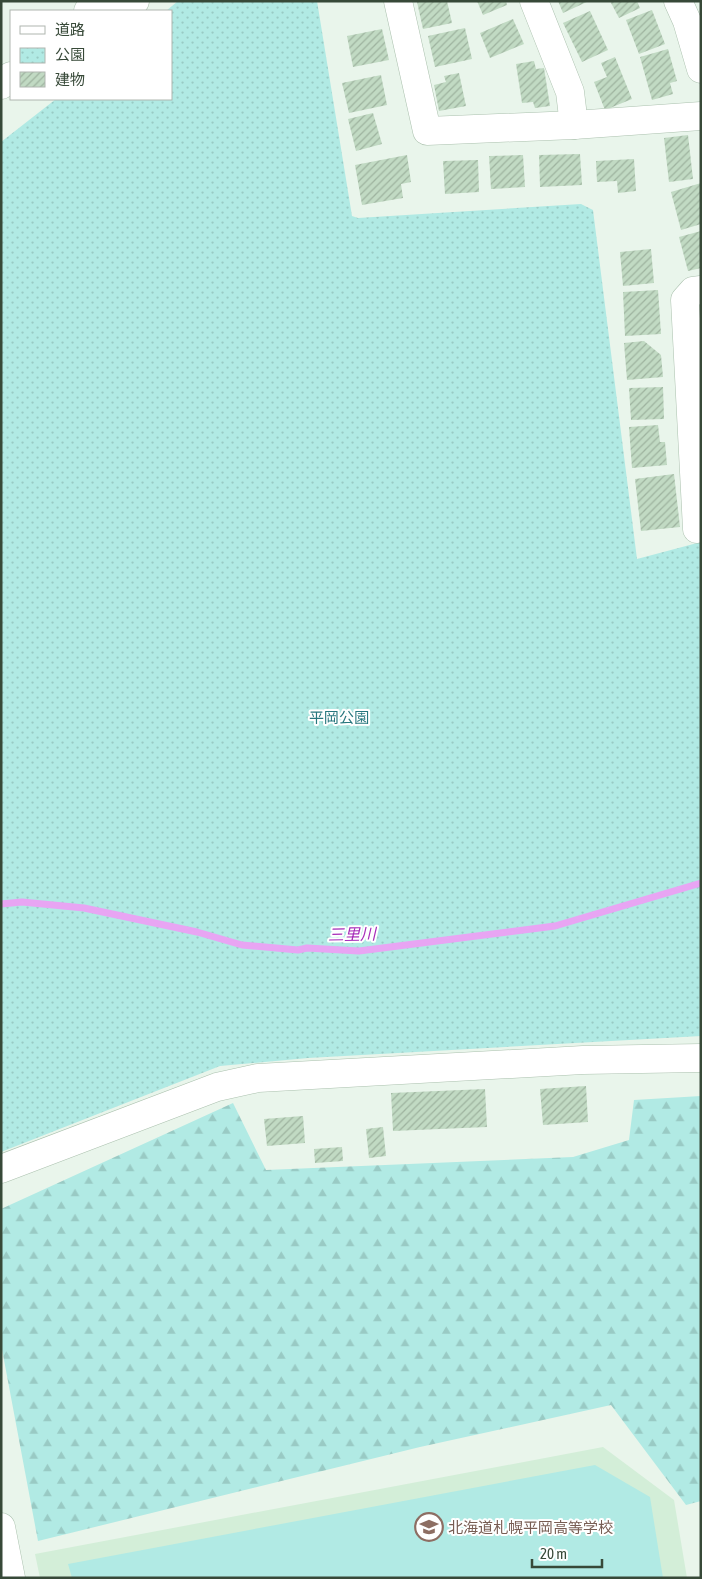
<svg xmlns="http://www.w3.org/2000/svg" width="702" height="1579" viewBox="0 0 702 1579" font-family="'Asap Condensed','Noto Sans JP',sans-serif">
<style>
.education{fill:#d3eed8}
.grass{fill:#b1eae4}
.forest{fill:url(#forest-firs)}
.park{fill:url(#park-dots)}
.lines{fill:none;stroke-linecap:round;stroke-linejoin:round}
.stream{stroke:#e8a5f3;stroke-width:7}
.building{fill:url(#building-hatch)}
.minor-casing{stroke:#abc1ae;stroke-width:29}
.minor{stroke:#fff;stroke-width:28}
.labels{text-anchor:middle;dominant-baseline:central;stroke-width:4;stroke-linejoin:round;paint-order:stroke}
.park-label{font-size:15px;fill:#28777e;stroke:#fff}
.education-label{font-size:15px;fill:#785e54;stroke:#fff;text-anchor:start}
.water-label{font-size:16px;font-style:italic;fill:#a72cb9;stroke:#fff}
</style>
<defs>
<pattern id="forest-firs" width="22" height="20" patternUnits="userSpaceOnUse" patternTransform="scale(1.25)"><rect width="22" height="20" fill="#b1eae4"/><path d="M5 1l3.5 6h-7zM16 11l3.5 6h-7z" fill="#99cac4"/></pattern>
<pattern id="park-dots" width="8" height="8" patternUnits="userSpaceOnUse" patternTransform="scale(1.25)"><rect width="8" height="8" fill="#b1eae4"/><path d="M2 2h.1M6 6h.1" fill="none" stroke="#99cac4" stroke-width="1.8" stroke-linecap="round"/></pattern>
<pattern id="building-hatch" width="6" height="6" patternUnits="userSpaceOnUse" patternTransform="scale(1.25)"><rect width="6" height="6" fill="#c1dac3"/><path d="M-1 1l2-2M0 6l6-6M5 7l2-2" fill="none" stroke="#9eb39f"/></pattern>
</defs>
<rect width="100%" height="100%" fill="#e9f5eb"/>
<path class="education" d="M603,1447L674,1500L687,1578H40L35,1554Z"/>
<path class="grass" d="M595,1465L650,1497L663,1578H72L68,1564Z"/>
<path class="forest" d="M701,1096V1501L686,1505L611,1405L420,1447L38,1541L1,1344V1209L233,1103L266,1170L573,1157L629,1140L634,1100Z"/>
<path class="park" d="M178,1H317L352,216L358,218L581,204L593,210L637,559L701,542V1036L308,1058L220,1066L1,1152V142L56,99H171V11H166Z"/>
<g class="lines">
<path class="stream" d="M1,904L22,902L84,908L197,932L242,945L298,950L307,948L359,951L555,926L701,883"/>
</g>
<g class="building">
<path d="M422,1H447L452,23L423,29L417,2Z"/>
<path d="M477,1H506L507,5L483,15Z"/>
<path d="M558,1H589L563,13Z"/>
<path d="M610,1H637L640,8L619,18Z"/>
<path d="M652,10L665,44L639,54L626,20Z"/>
<path d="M590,11L608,50L582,62L563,23Z"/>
<path d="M513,19L524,44L490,58L480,33Z"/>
<path d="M465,28L472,59L435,67L428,36Z"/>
<path d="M382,29L389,60L353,67L347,36Z"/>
<path d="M668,49L677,81L670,83L673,94L652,100L640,57Z"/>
<path d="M615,57L632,99L605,110L594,82L607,77L601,63Z"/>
<path d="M534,61L536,69L544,68L550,106L535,108L533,102L522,103L516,64Z"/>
<path d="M459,73L466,106L439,111L434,85L446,82L444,76Z"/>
<path d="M381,75L387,105L349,113L342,83Z"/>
<path d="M373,113L382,144L356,151L348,119Z"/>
<path d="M688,135L693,179L669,182L664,138Z"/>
<path d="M580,154L582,185L540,187L539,155Z"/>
<path d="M407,155L411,182L401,184L403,198L362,205L355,165Z"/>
<path d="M523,155L525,187L491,189L489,156Z"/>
<path d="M634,159L636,191L618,193L617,181L597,182L596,161Z"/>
<path d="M478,160L479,192L445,194L443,161Z"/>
<path d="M701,183V224L681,230L671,192Z"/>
<path d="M701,231V268L688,271L679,237Z"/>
<path d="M651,249L654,283L623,286L620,252Z"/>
<path d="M658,290L661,334L625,336L623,292Z"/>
<path d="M644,341L661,355L663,377L627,380L624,343Z"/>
<path d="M663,387L664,419L631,420L629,388Z"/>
<path d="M658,425L660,442H665L667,465L632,468L629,427Z"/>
<path d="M674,474L680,527L641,531L635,479Z"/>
<path d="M586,1086L588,1122L543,1125L540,1089Z"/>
<path d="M485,1089L487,1127L393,1131L391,1093Z"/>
<path d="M303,1116L305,1143L267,1146L264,1119Z"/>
<path d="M383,1127L386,1156L369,1158L366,1129Z"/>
<path d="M342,1147L343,1161L315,1163L314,1149Z"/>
</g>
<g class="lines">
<defs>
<g id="minor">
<path d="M398,1L427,131L574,125L701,116"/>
<path d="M534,1L570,92L574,125"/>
<path d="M678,1L687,21L701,69"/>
<path d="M88,11L100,1"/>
<path d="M121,11L135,1"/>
<path d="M1,85L11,76"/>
<path d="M697,529L685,300L693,291L701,290"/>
<path d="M1,1169L217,1087L258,1078L583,1060L701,1058"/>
<path d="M1,1527L11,1578"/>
</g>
</defs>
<use href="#minor" class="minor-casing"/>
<use href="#minor" class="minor"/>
</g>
<defs>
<symbol id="school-ring" viewBox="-11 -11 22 22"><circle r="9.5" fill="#fff" stroke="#8d6e63" stroke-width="1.5"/><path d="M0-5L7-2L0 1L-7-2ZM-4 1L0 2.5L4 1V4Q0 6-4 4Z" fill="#8d6e63"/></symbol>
</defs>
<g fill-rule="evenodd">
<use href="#school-ring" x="413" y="1511" width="32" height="32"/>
</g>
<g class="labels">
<g class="park-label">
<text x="339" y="717">平岡公園</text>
</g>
<g class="education-label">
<text x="448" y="1527">北海道札幌平岡高等学校</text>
</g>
<g class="water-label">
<text transform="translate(352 934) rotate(-1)">三里川</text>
</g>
</g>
<rect width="702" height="1579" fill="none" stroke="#374938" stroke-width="5"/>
<rect x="10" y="10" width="162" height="90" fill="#ffffff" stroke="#afb6af"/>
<rect x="20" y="26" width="25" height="8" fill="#ffffff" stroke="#afb6af"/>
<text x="55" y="35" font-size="15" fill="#374938">道路</text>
<rect x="20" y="48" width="25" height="15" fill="url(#park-dots)" stroke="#afb6af"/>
<text x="55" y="60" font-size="15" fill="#374938">公園</text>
<rect x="20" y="72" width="25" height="15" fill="url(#building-hatch)" stroke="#afb6af"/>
<text x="55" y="85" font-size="15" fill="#374938">建物</text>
<path d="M532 1559v8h70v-8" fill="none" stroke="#374938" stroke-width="2.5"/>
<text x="540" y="1559" font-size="15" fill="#374938" stroke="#ffffff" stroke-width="4" paint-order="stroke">20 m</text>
</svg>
